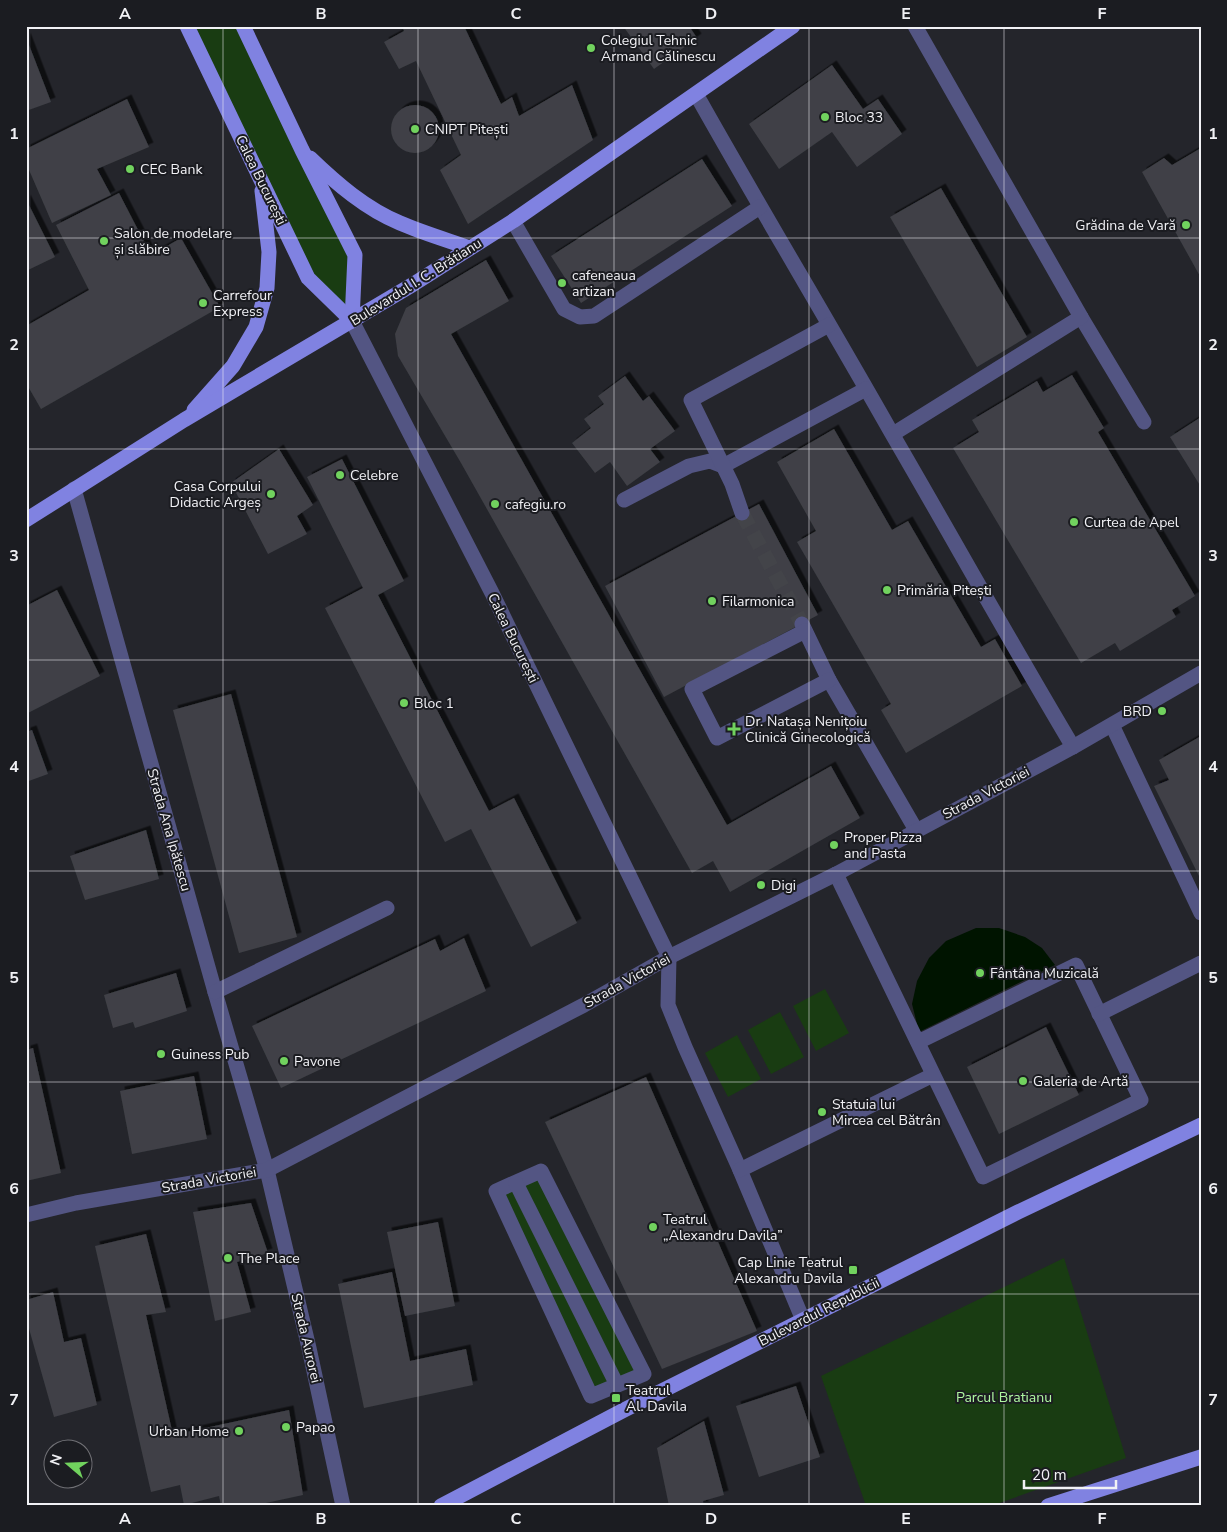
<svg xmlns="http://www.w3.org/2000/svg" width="1227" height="1532" viewBox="0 0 1227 1532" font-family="'Nunito Sans',sans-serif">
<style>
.green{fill:#193c12}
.water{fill:#001400}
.building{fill:#3f4046;filter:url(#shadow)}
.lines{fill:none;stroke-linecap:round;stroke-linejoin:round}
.minor-tunnel{stroke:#434449;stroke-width:15;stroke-dasharray:15 8;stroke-linecap:butt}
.minor{stroke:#535583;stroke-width:15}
.major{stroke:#8082e1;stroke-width:15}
.grid{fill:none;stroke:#f1f1f5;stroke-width:1;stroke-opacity:0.55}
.poi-dot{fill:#71d25e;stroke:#1b1c21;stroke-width:2}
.labels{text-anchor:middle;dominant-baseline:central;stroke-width:4;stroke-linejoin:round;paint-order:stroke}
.poi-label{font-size:14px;fill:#f1f1f5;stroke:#1b1c21;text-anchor:start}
.street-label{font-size:14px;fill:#f1f1f5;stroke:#1b1c21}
.park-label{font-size:14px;fill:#aef6a0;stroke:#1b1c21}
.neatline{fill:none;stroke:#f1f1f5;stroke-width:2}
.grid-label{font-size:16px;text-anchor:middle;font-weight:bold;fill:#f1f1f5}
</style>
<defs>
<filter id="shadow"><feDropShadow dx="4.5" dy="-4.5" stdDeviation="0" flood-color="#0009"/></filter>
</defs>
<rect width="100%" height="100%" fill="#24252b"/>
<g class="green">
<path d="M189,26H244L355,255L352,321L308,278Z"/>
<path d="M825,989L849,1033L816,1051L793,1006Z"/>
<path d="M780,1012L804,1057L771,1074L748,1030Z"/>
<path d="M737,1035L761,1079L728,1097L705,1053Z"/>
<path d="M538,1175L639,1371L619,1380L520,1185Z"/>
<path d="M514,1188L612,1383L592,1391L500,1193Z"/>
<path d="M1064,1258L1126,1458L991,1506H866L821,1376Z"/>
</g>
<path class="water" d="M976,928H999L1025,937L1042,948L1055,965L919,1032L912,1004L917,981L929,958L946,941Z"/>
<g class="building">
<path d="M402,26H464L501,104L512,97L519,116L572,85L593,140L468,224L440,170L461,155L416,61L399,69L384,42L404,31Z"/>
<path d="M623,26H689L697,38L654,69Z"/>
<path d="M26,37L51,102L26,111Z"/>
<path d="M832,65L863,109L878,99L902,134L857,167L832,132L779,169L749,124Z"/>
<path d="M127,99L149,147L97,169L111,195L52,223L26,163V149Z"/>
<circle cx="415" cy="129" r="24"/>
<path d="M1201,148V278L1142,172L1164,158L1172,165Z"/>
<path d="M702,159L732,206L581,303L551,256Z"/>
<path d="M941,188L1027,337L977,367L890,217Z"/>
<path d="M119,193L151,255L181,238L220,307L41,409L26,383V326L89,290L56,225Z"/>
<path d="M26,199L55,257L26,271Z"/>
<path d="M486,260L509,301L451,334L727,825L831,766L860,818L730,892L713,861L692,873L461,463L398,356L395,334L406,308Z"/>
<path d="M1072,375L1104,428L1098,432L1195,596L1172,610L1176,617L1120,651L1115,643L1081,663L953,448L979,432L972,420L1037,381L1043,392Z"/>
<path d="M625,376L643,401L649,396L675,431L650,449L660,462L627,486L610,462L595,473L572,443L591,428L584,419L604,404L598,396Z"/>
<path d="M1201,417V487L1170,437Z"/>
<path d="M834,429L892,530L908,521L981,647L995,639L1022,686L906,753L881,710L891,704L797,542L816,531L777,462Z"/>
<path d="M279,449L313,505L297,516L307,534L268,554L231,483Z"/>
<path d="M342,459L404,581L378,595L489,811L514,798L577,923L531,947L471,829L445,842L325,608L363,588L307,477Z"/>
<path d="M759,504L818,615L664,697L605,586Z"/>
<path d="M57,590L100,676L28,713L26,711V606Z"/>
<path d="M231,694L297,937L239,953L173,710Z"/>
<path d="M32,730L48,774L26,782V732Z"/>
<path d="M1201,736V880L1154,786L1169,780L1159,760Z"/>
<path d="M146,830L159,879L85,900L70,856Z"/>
<path d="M464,938L486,991L281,1088L252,1026L435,939L440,951Z"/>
<path d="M176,973L187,1011L135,1028L133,1022L113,1028L104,995Z"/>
<path d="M1046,1027L1079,1095L999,1134L967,1067Z"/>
<path d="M33,1048L61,1173L26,1181V1050Z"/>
<path d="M194,1076L207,1139L132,1154L120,1091Z"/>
<path d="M646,1077L757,1331L662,1369L545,1122Z"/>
<path d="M251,1203L268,1253L237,1262L251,1312L215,1321L193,1212Z"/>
<path d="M438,1222L455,1306L405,1316L387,1232Z"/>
<path d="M146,1234L166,1312L146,1315L173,1435L289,1410L303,1495L252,1506H221L219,1496L184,1505L180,1485L151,1492L95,1246Z"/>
<path d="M392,1272L410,1361L466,1349L473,1385L364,1408L338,1284Z"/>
<path d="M53,1292L64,1342L81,1338L97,1405L54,1417L26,1318V1300Z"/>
<path d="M796,1386L820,1457L759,1477L736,1406Z"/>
<path d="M704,1421L724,1495L703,1501L704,1506H669L657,1448Z"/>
</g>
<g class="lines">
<path class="minor-tunnel" d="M742,513L802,624"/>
<g class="minor">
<path d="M696,94C760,208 827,319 891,432C952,537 1011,643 1073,747"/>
<path d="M513,221L564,309L580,317L594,316L760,207"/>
<path d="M1081,317L1144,422"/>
<path d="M352,321L492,593L669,957L668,1005L685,1047L740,1170L803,1320"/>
<path d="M893,434L1081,317L915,26"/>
<path d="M723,466L866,389"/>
<path d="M74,489L215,992L267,1170L309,1348L343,1506"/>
<path d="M624,500L689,466L710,461L723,466"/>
<path d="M742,513L732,484L691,400L829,325"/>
<path d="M802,624L829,680L916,830"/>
<path d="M805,631L692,689L717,738L829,680"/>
<path d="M1112,725L1201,913"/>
<path d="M836,874L983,1177L1141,1100L1076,965L918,1042"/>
<path d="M215,992L387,908"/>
<path d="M1099,1014L1201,963"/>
<path d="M740,1170L933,1075"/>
<path d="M541,1171L644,1374L591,1396L496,1191Z"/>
<path d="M516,1183L617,1385"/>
<path d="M26,1215L76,1203L267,1170L584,1005L669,957L836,874L1073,747L1201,673"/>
</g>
<g class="major">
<path d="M187,26L308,278L352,321"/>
<path d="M243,26L302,150L355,255L352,321"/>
<path d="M310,158C337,184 366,209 400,223C423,233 447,240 470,248"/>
<path d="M194,410L233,366L256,327L267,288L269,252L262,191"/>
<path d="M26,520L184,420L412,285L513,221L793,26"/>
<path d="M441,1506L624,1410L1018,1212L1201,1125"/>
<path d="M1048,1506L1201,1457"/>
</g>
</g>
<path class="grid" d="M223,26V1506M418,26V1506M614,26V1506M809,26V1506M1004,26V1506M26,238H1201M26,449H1201M26,660H1201M26,871H1201M26,1082H1201M26,1294H1201"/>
<g class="poi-dot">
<circle cx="591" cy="48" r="5"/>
<circle cx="825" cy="117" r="5"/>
<circle cx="415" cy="129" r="5"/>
<circle cx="130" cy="169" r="5"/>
<circle cx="1186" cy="225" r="5"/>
<circle cx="104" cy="241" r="5"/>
<circle cx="562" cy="283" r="5"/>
<circle cx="203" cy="303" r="5"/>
<circle cx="340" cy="475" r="5"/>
<circle cx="271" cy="494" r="5"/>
<circle cx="495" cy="504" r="5"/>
<circle cx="1074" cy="522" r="5"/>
<circle cx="887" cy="590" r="5"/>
<circle cx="712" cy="601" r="5"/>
<circle cx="404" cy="703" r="5"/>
<circle cx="1162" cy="711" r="5"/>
<path d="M731.5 721.5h5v5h5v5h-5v5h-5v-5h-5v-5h5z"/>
<circle cx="834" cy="845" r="5"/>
<circle cx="761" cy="885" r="5"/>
<circle cx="980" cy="973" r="5"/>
<circle cx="161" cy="1054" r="5"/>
<circle cx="284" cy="1061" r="5"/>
<circle cx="1023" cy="1081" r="5"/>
<circle cx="822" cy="1112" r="5"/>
<circle cx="653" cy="1227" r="5"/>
<circle cx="228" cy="1258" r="5"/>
<rect x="848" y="1265" width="10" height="10" rx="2.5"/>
<rect x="611" y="1393" width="10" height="10" rx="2.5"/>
<circle cx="286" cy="1427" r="5"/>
<circle cx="239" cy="1431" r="5"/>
</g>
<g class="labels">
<g class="poi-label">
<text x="601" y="40">Colegiul Tehnic<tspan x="601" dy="16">Armand Călinescu</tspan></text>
<text x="835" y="117">Bloc 33</text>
<text x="425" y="129">CNIPT Pitești</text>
<text x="140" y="169">CEC Bank</text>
<text x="1176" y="225" text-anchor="end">Grădina de Vară</text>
<text x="114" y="233">Salon de modelare<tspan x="114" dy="16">și slăbire</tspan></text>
<text x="572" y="275">cafeneaua<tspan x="572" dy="16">artizan</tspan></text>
<text x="213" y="295">Carrefour<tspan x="213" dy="16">Express</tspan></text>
<text x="350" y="475">Celebre</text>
<text x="261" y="486" text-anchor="end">Casa Corpului<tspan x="261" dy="16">Didactic Argeș</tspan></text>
<text x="505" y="504">cafegiu.ro</text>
<text x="1084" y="522">Curtea de Apel</text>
<text x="897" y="590">Primăria Pitești</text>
<text x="722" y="601">Filarmonica</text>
<text x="414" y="703">Bloc 1</text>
<text x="1152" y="711" text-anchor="end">BRD</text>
<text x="745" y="721">Dr. Natașa Nenițoiu<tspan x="745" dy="16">Clinică Ginecologică</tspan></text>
<text x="844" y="837">Proper Pizza<tspan x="844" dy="16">and Pasta</tspan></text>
<text x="771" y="885">Digi</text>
<text x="990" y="973">Fântâna Muzicală</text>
<text x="171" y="1054">Guiness Pub</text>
<text x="294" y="1061">Pavone</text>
<text x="1033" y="1081">Galeria de Artă</text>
<text x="832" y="1104">Statuia lui<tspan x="832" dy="16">Mircea cel Bătrân</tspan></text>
<text x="663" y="1219">Teatrul<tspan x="663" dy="16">„Alexandru Davila”</tspan></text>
<text x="238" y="1258">The Place</text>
<text x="843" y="1262" text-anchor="end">Cap Linie Teatrul<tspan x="843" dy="16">Alexandru Davila</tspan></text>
<text x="626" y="1390">Teatrul<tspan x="626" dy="16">Al. Davila</tspan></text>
<text x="296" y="1427">Papao</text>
<text x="229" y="1431" text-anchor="end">Urban Home</text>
</g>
<g class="street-label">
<text transform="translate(261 180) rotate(64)">Calea București</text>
<text transform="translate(416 282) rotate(-32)">Bulevardul I. C. Brătianu</text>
<text transform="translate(513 638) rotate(64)">Calea București</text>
<text transform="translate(986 793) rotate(-28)">Strada Victoriei</text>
<text transform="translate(169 830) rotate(74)">Strada Ana Ipătescu</text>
<text transform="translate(627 981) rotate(-29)">Strada Victoriei</text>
<text transform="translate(209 1180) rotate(-10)">Strada Victoriei</text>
<text transform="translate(819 1312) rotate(-27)">Bulevardul Republicii</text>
<text transform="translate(306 1338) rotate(77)">Strada Aurorei</text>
</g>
<g class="park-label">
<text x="1004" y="1397">Parcul Bratianu</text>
</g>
</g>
<rect width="1227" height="1532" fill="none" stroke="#1b1c21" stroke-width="55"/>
<g transform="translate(68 1464) rotate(289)"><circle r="24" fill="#1b1c21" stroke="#717176"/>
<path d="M0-4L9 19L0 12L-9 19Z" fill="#71d25e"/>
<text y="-8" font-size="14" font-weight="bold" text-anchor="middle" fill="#f1f1f5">N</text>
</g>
<path d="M1024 1480v8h92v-8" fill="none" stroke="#f1f1f5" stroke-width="2.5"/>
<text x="1032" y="1480" font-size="15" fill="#f1f1f5" stroke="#1b1c21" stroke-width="4" paint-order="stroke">20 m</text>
<rect x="28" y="28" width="1172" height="1476" class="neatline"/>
<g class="grid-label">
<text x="125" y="19">A</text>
<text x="321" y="19">B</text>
<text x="516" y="19">C</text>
<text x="711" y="19">D</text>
<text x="906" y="19">E</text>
<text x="1102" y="19">F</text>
<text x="14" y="139">1</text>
<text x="1213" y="139">1</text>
<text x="14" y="350">2</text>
<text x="1213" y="350">2</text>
<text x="14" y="561">3</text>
<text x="1213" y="561">3</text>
<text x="14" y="772">4</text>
<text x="1213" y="772">4</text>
<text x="14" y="983">5</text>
<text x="1213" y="983">5</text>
<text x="14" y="1194">6</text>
<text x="1213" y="1194">6</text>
<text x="14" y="1405">7</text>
<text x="1213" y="1405">7</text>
<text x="125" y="1524">A</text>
<text x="321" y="1524">B</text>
<text x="516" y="1524">C</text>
<text x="711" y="1524">D</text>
<text x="906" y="1524">E</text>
<text x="1102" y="1524">F</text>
</g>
</svg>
